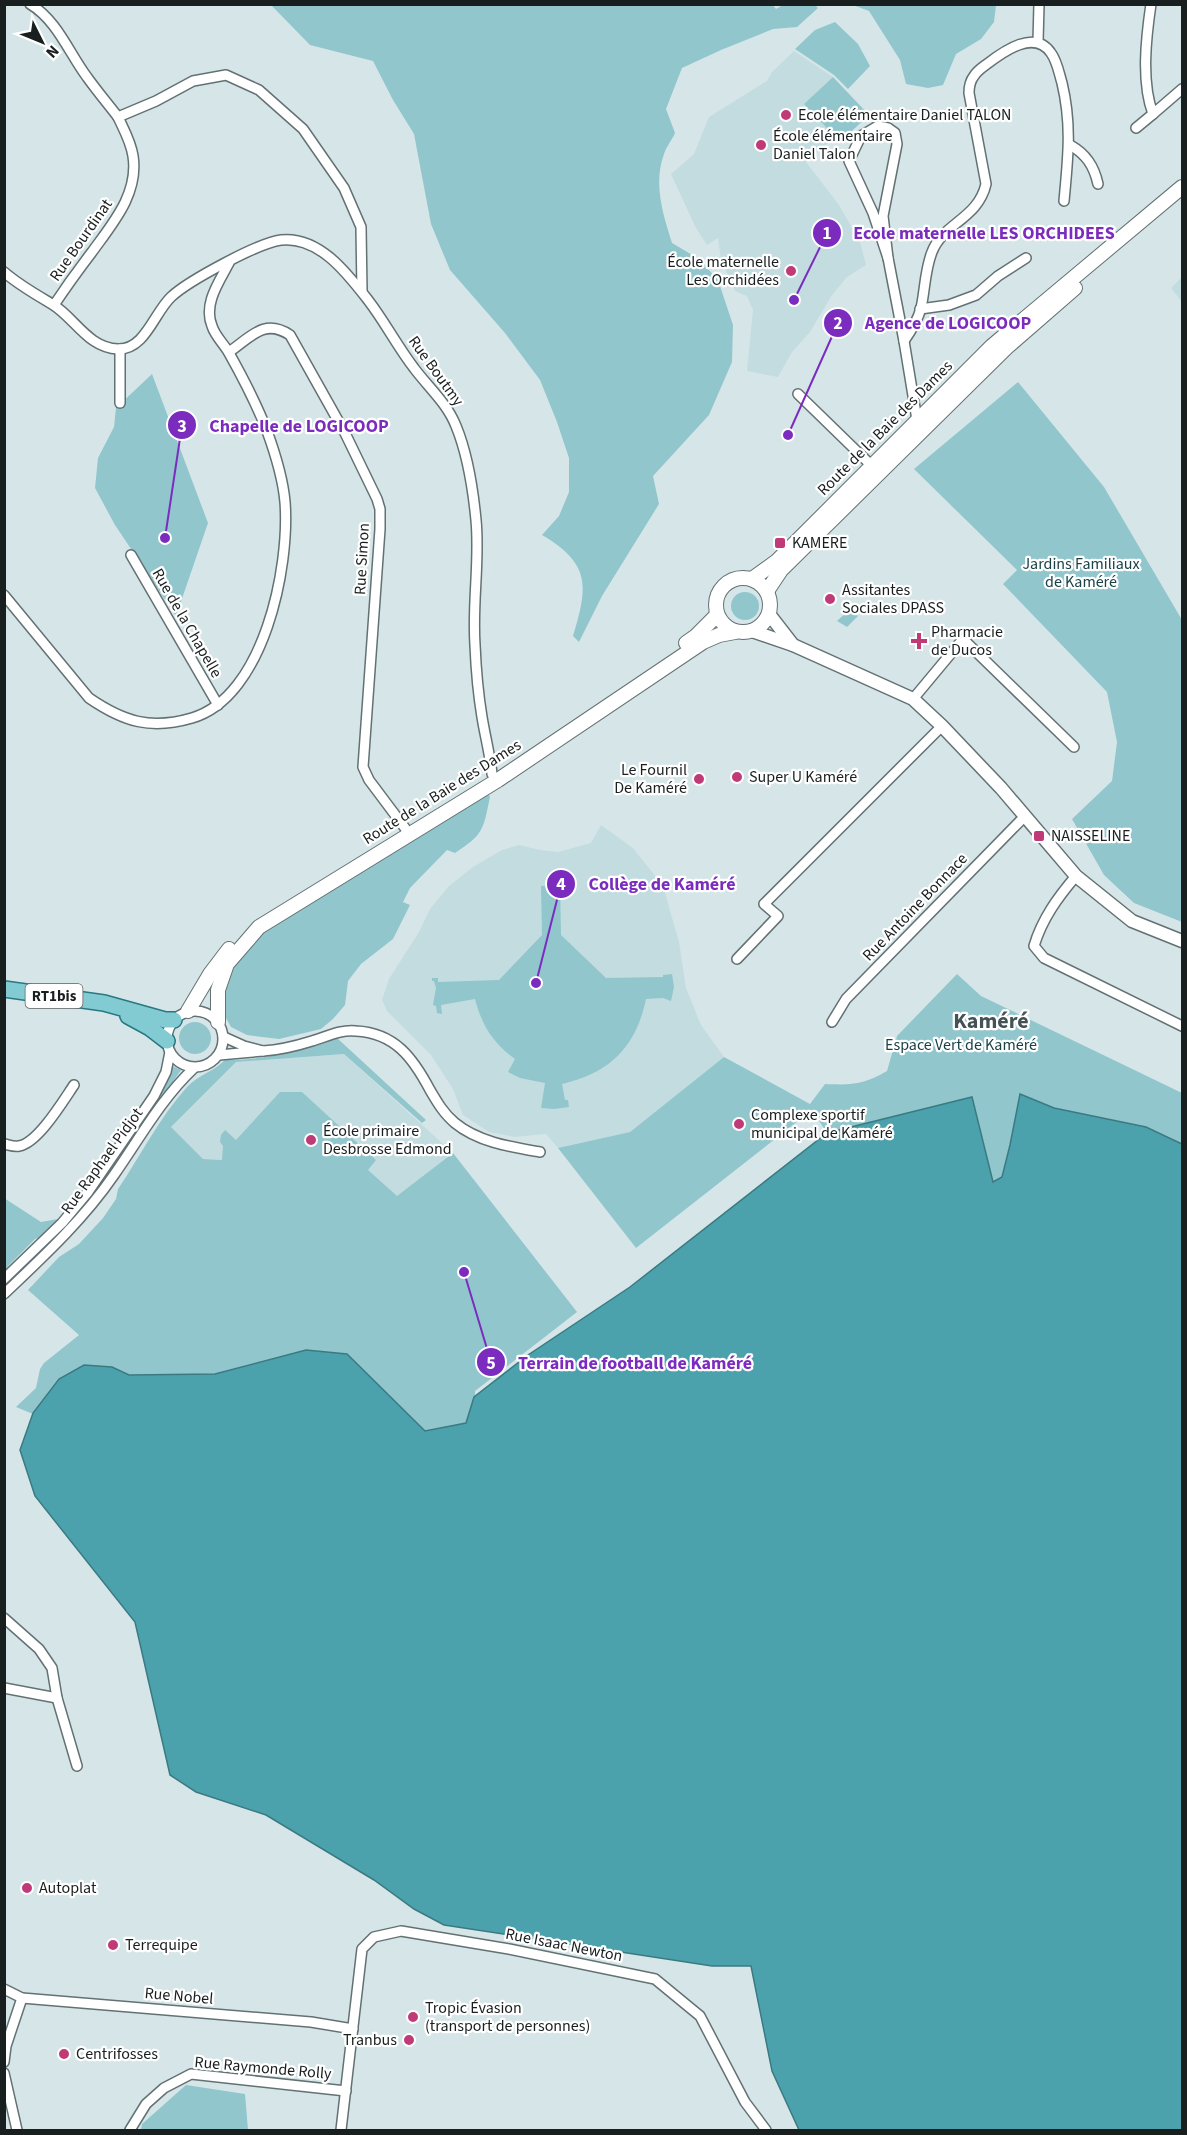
<svg xmlns="http://www.w3.org/2000/svg" width="1187" height="2135" viewBox="0 0 1187 2135" font-family="'Source Sans 3',sans-serif">
<style>
.built{fill:#c3dce0}
.green{fill:#91c6cd;fill-rule:evenodd}
.water{fill:#4ba2ad;stroke:#3c7a82;stroke-width:1.5}
.lines{fill:none;stroke-linecap:round;stroke-linejoin:round}
.minor-casing{stroke:#637173;stroke-width:12}
.tertiary-casing{stroke:#637173;stroke-width:15}
.secondary-casing{stroke:#637173;stroke-width:16}
.primary-casing{stroke:#287881;stroke-width:18}
.minor{stroke:#fff;stroke-width:9}
.tertiary{stroke:#fff;stroke-width:12}
.secondary{stroke:#fff;stroke-width:14}
.primary{stroke:#83cbd3;stroke-width:15}
.poi-dot{fill:#c13a78;stroke:#fff;stroke-width:2}
.labels{text-anchor:middle;dominant-baseline:central;stroke-width:4.5;stroke-linejoin:round;paint-order:stroke}
.shield{fill:#fff;stroke:#5e6262;stroke-width:1.5}
.shield-label{font-size:15px;font-weight:bold;fill:#191e1f}
.poi-label{font-size:16px;fill:#191e1f;stroke:#fff;text-anchor:start}
.street-label{font-size:16px;fill:#191e1f;stroke:#fff}
.park-label{font-size:16px;fill:#194247;stroke:#fff}
.district-label{font-size:22px;font-weight:bold;fill:#455254;stroke:#fff}
.leader{fill:none;stroke:#7b2cbf;stroke-width:2}
.callout-dot{fill:#7b2cbf;stroke:#fff;stroke-width:2}
.mark-label{font-size:18px;text-anchor:middle;font-weight:bold;fill:#fff}
.callout-label{font-size:18px;text-anchor:middle;font-weight:bold;fill:#7b2cbf;stroke:#fff;stroke-width:4.5;stroke-linejoin:round;paint-order:stroke}
</style>
<rect width="100%" height="100%" fill="#d6e6e8"/>
<g class="built">
<path d="M794,51L833,77L804,104L835,137L806,162L839,205L860,242L866,265L847,277L832,295L810,332L792,352L778,377L747,371L753,310L747,296L735,291L721,260L718,238L707,245L696,228L671,174L694,154L709,117L767,81L772,72Z"/>
<path d="M1182,277V302L1171,288Z"/>
<path d="M601,825L633,848L663,886L679,942L686,988L701,1025L724,1057L630,1132L558,1148L546,1134L515,1137L489,1132L463,1115L453,1089L431,1055L387,1011L382,1000L389,979L419,932L430,909L449,886L473,867L502,850L519,845L540,850L558,852L591,843Z"/>
<path d="M344,1054L453,1153L351,1232L243,1161L203,1159L171,1127L236,1062Z"/>
</g>
<g class="green">
<path d="M772,4L776,9L783,5H815L818,8L797,27L773,29L721,50L682,68L666,109L675,133C672,140 666,147 664,154C653,184 663,214 672,243L699,259L718,280L733,325L732,362L709,415L653,476L659,504L602,596L579,642L573,636C588,586 591,564 542,535L559,516L569,492V458L557,422L540,380L505,333L450,270L431,224L414,134L393,100L373,61L310,45L271,5Z"/>
<path d="M853,5L996,4V5L994,22L981,39L956,54L943,85L928,88L906,84L900,60L869,11Z"/>
<path d="M835,22L858,44L870,66L848,89L834,75L795,49L815,30Z"/>
<path d="M833,77L869,115L840,142L804,104Z"/>
<path d="M152,374L208,523L176,616L115,525L95,488L98,458L114,427L116,408Z"/>
<path d="M1018,382L1104,487L1182,620V922L1134,903L1104,875L1072,819L1112,781L1117,742L1107,692L1003,584L1017,570L914,469Z"/>
<circle cx="745" cy="606" r="14"/>
<path d="M849,610L858,616L847,627L837,621Z"/>
<path d="M488,793L490,797C483,830 484,834 455,853L447,850L410,888L403,902L410,905L393,939L361,964L348,981L345,1005L333,1019L321,1029L279,1039L247,1035L231,1027L222,1011V997L227,979L243,953L273,924Z"/>
<path d="M560,885L561,935L606,978L663,977V975L672,974L674,987L671,1001L663,998L646,999C636,1047 610,1073 562,1084L565,1100H568L569,1107L554,1109L541,1108L545,1083L520,1078L508,1072L515,1059C493,1043 482,1026 475,999L441,1005L442,1014L437,1013L436,1006L433,1005L436,988L434,981H432V978H438V982L499,980L542,935L541,886Z"/>
<path d="M957,974L981,996L1182,1093V2076L770,1951L712,1966L444,1925L414,1909L374,1880L266,1815L196,1792L170,1775L135,1622L35,1496L20,1450L33,1414L16,1407L36,1388L40,1369L44,1363L79,1335L28,1290L59,1257L79,1244L103,1218L116,1199L118,1189C141,1155 159,1118 187,1087C199,1074 212,1073 225,1060C262,1061 301,1050 337,1038L426,1120L422,1123L344,1054L236,1062L171,1127L203,1159L222,1160L223,1146L220,1142L221,1135L225,1130L236,1140L280,1092H302L376,1160L368,1170L397,1196L453,1153L577,1312L475,1391V1397L528,1355L630,1287L827,1133L812,1110L636,1248L558,1148L630,1132L724,1057L810,1104L825,1084C852,1085 863,1085 887,1071L897,1036ZM112,1367L126,1375L99,1373L57,1383Z"/>
<circle cx="195" cy="1038" r="16"/>
<path d="M172,1066L181,1070L99,1188L77,1216L5,1289V1284L44,1245L164,1085Z"/>
<path d="M4,1198L41,1222L58,1219L44,1236L35,1239L8,1266L5,1274Z"/>
<path d="M186,2085L245,2094L248,2130H141L142,2124Z"/>
</g>
<path class="water" d="M1020,1094L1054,1108L1146,1127L1182,1144V2130H799L772,2071L751,1966H712L444,1925L414,1909L374,1880L266,1815L196,1792L170,1775L135,1622L35,1496L20,1450L33,1413L59,1379L84,1365L112,1367L129,1375L215,1374L306,1350L347,1354L425,1431L466,1423L474,1397L528,1355L630,1287L827,1133L972,1097L993,1182L1002,1177L1010,1145Z"/>
<g class="lines">
<defs>
<g id="minor">
<path d="M30,4C57,20 69,53 87,77C97,91 108,104 118,117"/>
<path d="M1151,4C1146,38 1141,82 1153,114L1182,89"/>
<path d="M1038,42L1039,4"/>
<path d="M878,126L888,128L895,133L897,144L883,216L888,258L873,213L849,161L861,136Z"/>
<path d="M1136,128L1153,114"/>
<path d="M1070,145C1086,154 1094,166 1098,184"/>
<path d="M888,258L904,341L917,420"/>
<path d="M4,272C19,285 35,294 52,304C75,318 88,348 118,349C145,350 154,313 171,297C188,281 258,243 281,240C319,236 347,273 368,300C385,322 397,346 414,368C428,387 447,403 456,426C468,455 473,489 476,520C480,561 472,603 475,645C476,669 478,693 482,717C485,736 490,754 492,774"/>
<path d="M54,305C66,287 79,269 92,252C112,224 139,194 133,156C131,142 124,130 118,117L156,101L193,81L226,75L259,90L303,129L344,188L361,227L362,292"/>
<path d="M920,309L949,305L976,295L998,276L1026,258"/>
<path d="M904,341C911,331 918,320 921,308C925,290 925,269 932,252C943,223 978,219 986,184L969,93C969,86 970,81 974,76C977,71 983,67 987,64C1004,51 1035,29 1051,53C1057,61 1059,73 1062,83C1072,125 1068,158 1064,201"/>
<path d="M120,349V403"/>
<path d="M229,352C251,337 264,318 290,335L345,433L377,499L380,509V529L363,767L369,780L405,828"/>
<path d="M798,394L872,466"/>
<path d="M131,555L218,705"/>
<path d="M4,595L89,698C124,722 151,730 192,718C264,697 290,567 285,502C283,479 275,453 267,431C257,405 243,378 229,353C224,344 215,336 212,326C203,304 219,282 229,263"/>
<path d="M913,699L963,639L1074,747"/>
<path d="M1076,876C1058,897 1042,919 1034,946L1044,958L1182,1026"/>
<path d="M737,959L778,916L764,904L942,726"/>
<circle cx="195" cy="1039" r="28"/>
<path d="M832,1022L846,999L1025,816"/>
<path d="M263,1051C280,1050 296,1046 312,1041C326,1037 341,1029 356,1031C395,1033 413,1058 430,1090C437,1102 444,1114 455,1123C478,1142 511,1147 540,1152"/>
<path d="M219,1055L263,1051L244,1046L224,1037"/>
<path d="M4,1144C9,1145 14,1147 19,1146C38,1143 63,1101 74,1085"/>
<path d="M4,1279L62,1223L88,1192L154,1096L166,1072L170,1052"/>
<path d="M4,1294C44,1256 83,1220 114,1175C140,1138 161,1099 194,1068"/>
<path d="M4,1618L39,1649L52,1668L57,1698L77,1766"/>
<path d="M4,1688L57,1698"/>
<path d="M4,1989L22,1998L311,2022L353,2029"/>
<path d="M4,2062L6,2046L22,1998"/>
<path d="M4,2073L17,2130"/>
<path d="M130,2130L146,2104L164,2088L191,2074L346,2091"/>
<path d="M341,2130L362,1949L374,1937L401,1931L509,1949L655,1979L700,2016L745,2102L766,2130"/>
</g>
<g id="tertiary">
<path d="M769,614L793,645"/>
<path d="M752,631L793,645L913,699L942,726L1001,788L1076,876L1132,921L1182,941"/>
</g>
<g id="secondary">
<circle cx="743" cy="605" r="27"/>
<path d="M752,579L777,561L992,346L1182,187"/>
<path d="M767,591L781,570L1006,348L1075,288"/>
<path d="M686,643L696,636L717,615"/>
<path d="M188,1011L210,974L229,949"/>
<path d="M218,1022V990L227,964L259,927L498,780L703,642L719,635L735,632"/>
</g>
<g id="primary">
<path d="M4,989L104,1003L165,1020H174"/>
<path d="M128,1016L150,1028L167,1041"/>
</g>
</defs>
<use href="#minor" class="minor-casing"/>
<use href="#tertiary" class="tertiary-casing"/>
<use href="#secondary" class="secondary-casing"/>
<use href="#primary" class="primary-casing"/>
<use href="#minor" class="minor"/>
<use href="#tertiary" class="tertiary"/>
<use href="#secondary" class="secondary"/>
<use href="#primary" class="primary"/>
</g>
<g class="poi-dot">
<circle cx="786" cy="115" r="6"/>
<circle cx="761" cy="145" r="6"/>
<circle cx="791" cy="271" r="6"/>
<rect x="774" y="537" width="12" height="12" rx="3"/>
<circle cx="830" cy="599" r="6"/>
<path d="M916 632h6v6h6v6h-6v6h-6v-6h-6v-6h6z"/>
<circle cx="737" cy="777" r="6"/>
<circle cx="699" cy="779" r="6"/>
<rect x="1033" y="830" width="12" height="12" rx="3"/>
<circle cx="739" cy="1124" r="6"/>
<circle cx="311" cy="1140" r="6"/>
<circle cx="27" cy="1888" r="6"/>
<circle cx="113" cy="1945" r="6"/>
<circle cx="413" cy="2017" r="6"/>
<circle cx="409" cy="2040" r="6"/>
<circle cx="64" cy="2054" r="6"/>
</g>
<g class="labels">
<rect class="shield" x="25.5" y="984" width="57" height="24" rx="4.5"/>
<g class="shield-label">
<text x="54" y="996">RT1bis</text>
</g>
<g class="poi-label">
<text x="798" y="115">Ecole élémentaire Daniel TALON</text>
<text x="773" y="136">École élémentaire<tspan x="773" dy="18">Daniel Talon</tspan></text>
<text x="779" y="262" text-anchor="end">École maternelle<tspan x="779" dy="18">Les Orchidées</tspan></text>
<text x="792" y="543">KAMERE</text>
<text x="842" y="590">Assitantes<tspan x="842" dy="18">Sociales DPASS</tspan></text>
<text x="931" y="632">Pharmacie<tspan x="931" dy="18">de Ducos</tspan></text>
<text x="687" y="770" text-anchor="end">Le Fournil<tspan x="687" dy="18">De Kaméré</tspan></text>
<text x="749" y="777">Super U Kaméré</text>
<text x="1051" y="836">NAISSELINE</text>
<text x="751" y="1115">Complexe sportif<tspan x="751" dy="18">municipal de Kaméré</tspan></text>
<text x="323" y="1131">École primaire<tspan x="323" dy="18">Desbrosse Edmond</tspan></text>
<text x="39" y="1888">Autoplat</text>
<text x="125" y="1945">Terrequipe</text>
<text x="425" y="2008">Tropic Évasion<tspan x="425" dy="18">(transport de personnes)</tspan></text>
<text x="397" y="2040" text-anchor="end">Tranbus</text>
<text x="76" y="2054">Centrifosses</text>
</g>
<g class="street-label">
<text transform="translate(81 240) rotate(-55)">Rue Bourdinat</text>
<text transform="translate(436 371) rotate(54)">Rue Boutmy</text>
<text transform="translate(885 428) rotate(-45)">Route de la Baie des Dames</text>
<text transform="translate(362 559) rotate(-87)">Rue Simon</text>
<text transform="translate(187 623) rotate(60)">Rue de la Chapelle</text>
<text transform="translate(442 792) rotate(-32)">Route de la Baie des Dames</text>
<text transform="translate(915 907) rotate(-46)">Rue Antoine Bonnace</text>
<text transform="translate(102 1161) rotate(-54)">Rue Raphael Pidjot</text>
<text transform="translate(564 1945) rotate(11)">Rue Isaac Newton</text>
<text transform="translate(179 1996) rotate(5)">Rue Nobel</text>
<text transform="translate(263 2068) rotate(5)">Rue Raymonde Rolly</text>
</g>
<g class="park-label">
<text x="1081" y="564">Jardins Familiaux<tspan x="1081" dy="18">de Kaméré</tspan></text>
<text x="961" y="1045">Espace Vert de Kaméré</text>
</g>
<g class="district-label">
<text x="991" y="1021">Kaméré</text>
</g>
</g>
<path class="leader" d="M794 300L827 233M788 435L838 323M165 538L182 425M536 983L561 884M464 1272L491 1362"/>
<g class="callout-dot">
<circle cx="794" cy="300" r="6"/>
<circle cx="788" cy="435" r="6"/>
<circle cx="165" cy="538" r="6"/>
<circle cx="536" cy="983" r="6"/>
<circle cx="464" cy="1272" r="6"/>
<circle cx="827" cy="233" r="15"/>
<circle cx="838" cy="323" r="15"/>
<circle cx="182" cy="425" r="15"/>
<circle cx="561" cy="884" r="15"/>
<circle cx="491" cy="1362" r="15"/>
</g>
<g class="mark-label">
<text x="827" y="239">1</text>
<text x="838" y="329">2</text>
<text x="182" y="432">3</text>
<text x="561" y="890">4</text>
<text x="491" y="1369">5</text>
</g>
<g class="callout-label">
<text x="984" y="239">Ecole maternelle LES ORCHIDEES</text>
<text x="948" y="329">Agence de LOGICOOP</text>
<text x="299" y="432">Chapelle de LOGICOOP</text>
<text x="662" y="890">Collège de Kaméré</text>
<text x="635" y="1369">Terrain de football de Kaméré</text>
</g>
<rect width="1187" height="2135" fill="none" stroke="#191e1f" stroke-width="12"/>
<g transform="translate(42 42) rotate(133)" stroke="#ffffff" stroke-width="4.5" paint-order="stroke">
<path d="M0-4.5L10 22L0 15L-10 22Z" fill="#191e1f"/>
<text y="-9" font-size="16" font-weight="bold" text-anchor="middle" fill="#191e1f">N</text>
</g>
</svg>
